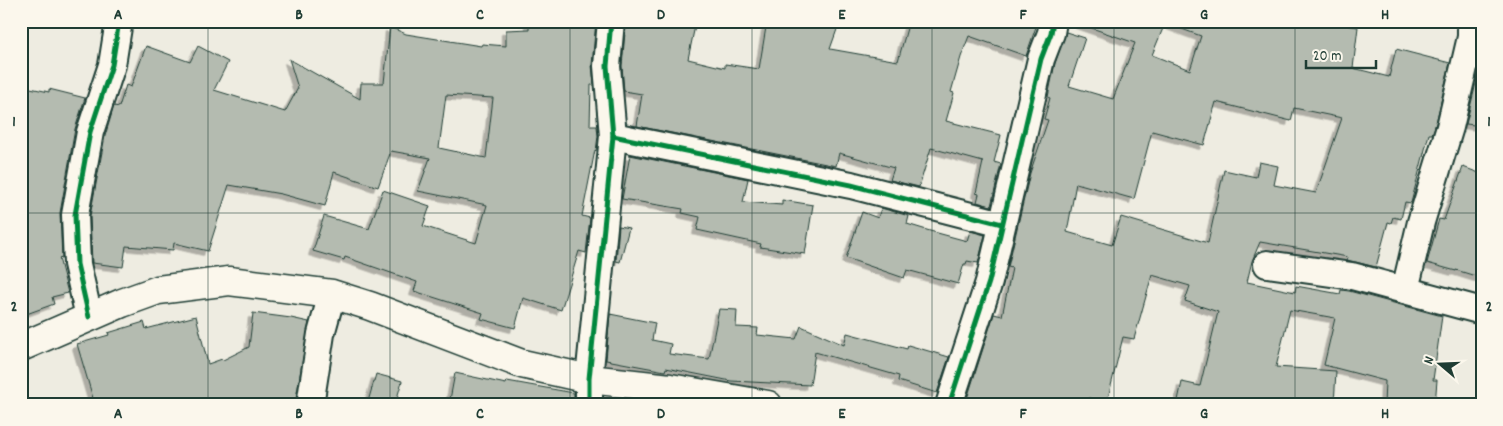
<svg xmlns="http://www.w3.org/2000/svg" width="1503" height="426" viewBox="0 0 1503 426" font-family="Dekko,sans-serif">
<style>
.building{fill:#b4bbb0;stroke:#1f3d34;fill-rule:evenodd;filter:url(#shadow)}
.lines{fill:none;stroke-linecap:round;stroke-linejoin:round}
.minor-casing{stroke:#1f3d34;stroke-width:30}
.secondary-casing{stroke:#1f3d34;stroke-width:31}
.minor{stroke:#fbf7ec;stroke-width:26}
.secondary{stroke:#fbf7ec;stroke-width:28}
.cycleway-casing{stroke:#fbf7ec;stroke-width:8}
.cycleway{stroke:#00873e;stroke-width:5}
.grid{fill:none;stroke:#1f3d34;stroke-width:1;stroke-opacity:0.55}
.neatline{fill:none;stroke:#1f3d34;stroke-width:2}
.grid-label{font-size:16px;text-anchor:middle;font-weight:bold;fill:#1f3d34}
</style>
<defs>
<filter id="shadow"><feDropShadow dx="-4.5" dy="4.5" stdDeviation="0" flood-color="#0004"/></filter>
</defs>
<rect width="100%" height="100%" fill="#eeece1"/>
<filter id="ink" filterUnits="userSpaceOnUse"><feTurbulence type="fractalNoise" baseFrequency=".02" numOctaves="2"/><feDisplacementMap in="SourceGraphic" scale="10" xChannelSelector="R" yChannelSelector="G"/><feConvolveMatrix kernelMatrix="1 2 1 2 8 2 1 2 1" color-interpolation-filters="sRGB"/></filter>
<g filter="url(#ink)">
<g class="building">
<path d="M529,21H596L592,65L594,85H591L590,126H597L598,136L596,151L595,150L582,216L590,218L586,253L579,251L561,310L523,298L515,328L481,319L483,313L414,291L417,282L345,257L344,260L313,251L324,216L369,229L383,190L430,206L423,226L476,243L487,205L418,191L430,158L391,151L378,187L334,172L325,206L281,194L229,185L208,251L174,243L173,250L126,246L123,267L92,263L90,216L105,136L114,106L119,107L126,85L131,87L146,46L190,62L198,46L228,62L214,90L285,112L298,88L289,59L360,99L361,83H384L390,27L406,34L481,46L482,44L506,46V30L529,29ZM446,95L493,98L486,158L439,148Z"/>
<path d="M626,21H696L688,59L725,68V64L759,69L767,21H840L830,49L898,61L909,21H1038L1026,56L969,36L961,57L951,92L954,93L946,121L1001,135L994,162L1001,164L991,206L977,202L979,194L976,193L983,162L931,148L919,187L890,180L894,168L839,153L836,166L637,126L642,94L624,91L622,66Z"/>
<path d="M1081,21H1166L1152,55L1190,70L1201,36L1168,24L1169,21H1316L1358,27L1353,68L1389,77L1396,49L1450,63L1436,123L1432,134H1429L1411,203L1405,202L1401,219L1393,217L1391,223L1388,222L1376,267L1347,260L1348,257L1260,242L1252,261L1247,282L1295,292L1296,286L1340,294L1341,290L1349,291L1442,316L1433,380H1437L1435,405H1384L1385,381L1324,365L1335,318L1290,310L1276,367L1336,371L1334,405H1177L1182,382L1200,386L1218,312L1185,301L1190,286L1152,275L1134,339L1123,337L1107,402L1089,398L1088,405H965L994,314L1002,316L1012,268L1008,267L1030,173L1048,120L1044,119L1050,98L1048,97L1055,63L1066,32L1085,38L1069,86L1113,99L1135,43L1080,24ZM1216,102L1291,121L1294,108L1342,118L1316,193L1274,185L1278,166L1259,162L1256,177L1224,170L1208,243L1121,217L1112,245L1067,232L1076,183L1134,199L1152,131L1204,145Z"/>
<path d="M1479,71H1482V126L1466,124Z"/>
<path d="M21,86L49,92V89L85,98L75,129L60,213L62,259L59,258L68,293L52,297L54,304L21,316Z"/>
<path d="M630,155L748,179L743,202L782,205V200L813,205L805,254L760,247L761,244L697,230L700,217L682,213L683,209L622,199Z"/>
<path d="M1463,167L1482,174V278L1456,270V271L1427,263L1439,219L1444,220Z"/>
<path d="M881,208L909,216L907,224L930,231L967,241L970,231L985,235L978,263L967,261L966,264H964L958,284L907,270L904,278L846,258L862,212L878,218Z"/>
<path d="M619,226L629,228L620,262L616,261Z"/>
<path d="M719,309L737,310L736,327L758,328L757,335L796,339L801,326L844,345L847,333L907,349L908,345L949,357L937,393L898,381L899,376L815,352L810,385L731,381L666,368L665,371L606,360L610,314L655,323L652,340L671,344L669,354L709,359Z"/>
<path d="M253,313L291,318L309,322L295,405H95L77,344L109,335L108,333L144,322L146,329L196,316L208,364L222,359L223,360L249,347Z"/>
<path d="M455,373L506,384L507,381L574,393V405H449Z"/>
<path d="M376,374L402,381L395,405H367Z"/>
</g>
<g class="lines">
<defs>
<g id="minor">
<path d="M613,136L851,185L1002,224"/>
<path d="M1267,264L1352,276L1482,311"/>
<path d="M1405,290L1421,222L1450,127L1471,37V21"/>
<path d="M89,317L77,264L75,215L90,132L112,65L119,21"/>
<path d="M310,405L321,334L332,294"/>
<path d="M589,405V379L613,136L607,66L611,21"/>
<path d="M949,405L989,282L1041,59L1051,33L1053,21"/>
</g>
<path id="secondary" d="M21,347L122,303L158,290L229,281L332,294L370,306L522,364L589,379L670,388L768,405"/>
</defs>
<use href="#minor" class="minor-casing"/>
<use href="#secondary" class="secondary-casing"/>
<use href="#minor" class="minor"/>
<use href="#secondary" class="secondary"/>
<defs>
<g id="cycleway">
<path d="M613,136L851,185L1002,224"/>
<path d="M89,317L77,264L75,215L90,132L112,65L119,21"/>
<path d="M589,405V379L613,136L607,66L611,21"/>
<path d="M949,405L989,282L1041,59L1051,33L1053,21"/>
</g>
</defs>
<use href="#cycleway" class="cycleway-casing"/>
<use href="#cycleway" class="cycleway"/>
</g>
</g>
<path class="grid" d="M208,21V405M390,21V405M570,21V405M752,21V405M932,21V405M1114,21V405M1295,21V405M21,213H1482"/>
<rect width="1503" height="426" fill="none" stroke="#fbf7ec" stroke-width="55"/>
<g transform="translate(1440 364) rotate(289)" stroke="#fbf7ec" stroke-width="4" paint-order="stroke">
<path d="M0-4L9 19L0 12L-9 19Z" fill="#1f3d34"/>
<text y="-8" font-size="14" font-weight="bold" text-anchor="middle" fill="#1f3d34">N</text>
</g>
<path d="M1306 60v8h70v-8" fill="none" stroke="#1f3d34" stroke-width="2.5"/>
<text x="1313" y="60" font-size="15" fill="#1f3d34" stroke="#fbf7ec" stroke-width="4" paint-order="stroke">20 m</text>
<rect x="28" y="28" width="1448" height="370" class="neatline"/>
<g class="grid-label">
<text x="118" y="19">A</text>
<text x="299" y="19">B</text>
<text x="480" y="19">C</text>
<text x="661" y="19">D</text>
<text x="842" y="19">E</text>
<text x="1023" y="19">F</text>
<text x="1204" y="19">G</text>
<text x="1385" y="19">H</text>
<text x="14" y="126">1</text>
<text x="1489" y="126">1</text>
<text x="14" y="311">2</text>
<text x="1489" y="311">2</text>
<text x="118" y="418">A</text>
<text x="299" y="418">B</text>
<text x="480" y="418">C</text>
<text x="661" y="418">D</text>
<text x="842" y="418">E</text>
<text x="1023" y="418">F</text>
<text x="1204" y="418">G</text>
<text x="1385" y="418">H</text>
</g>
</svg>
